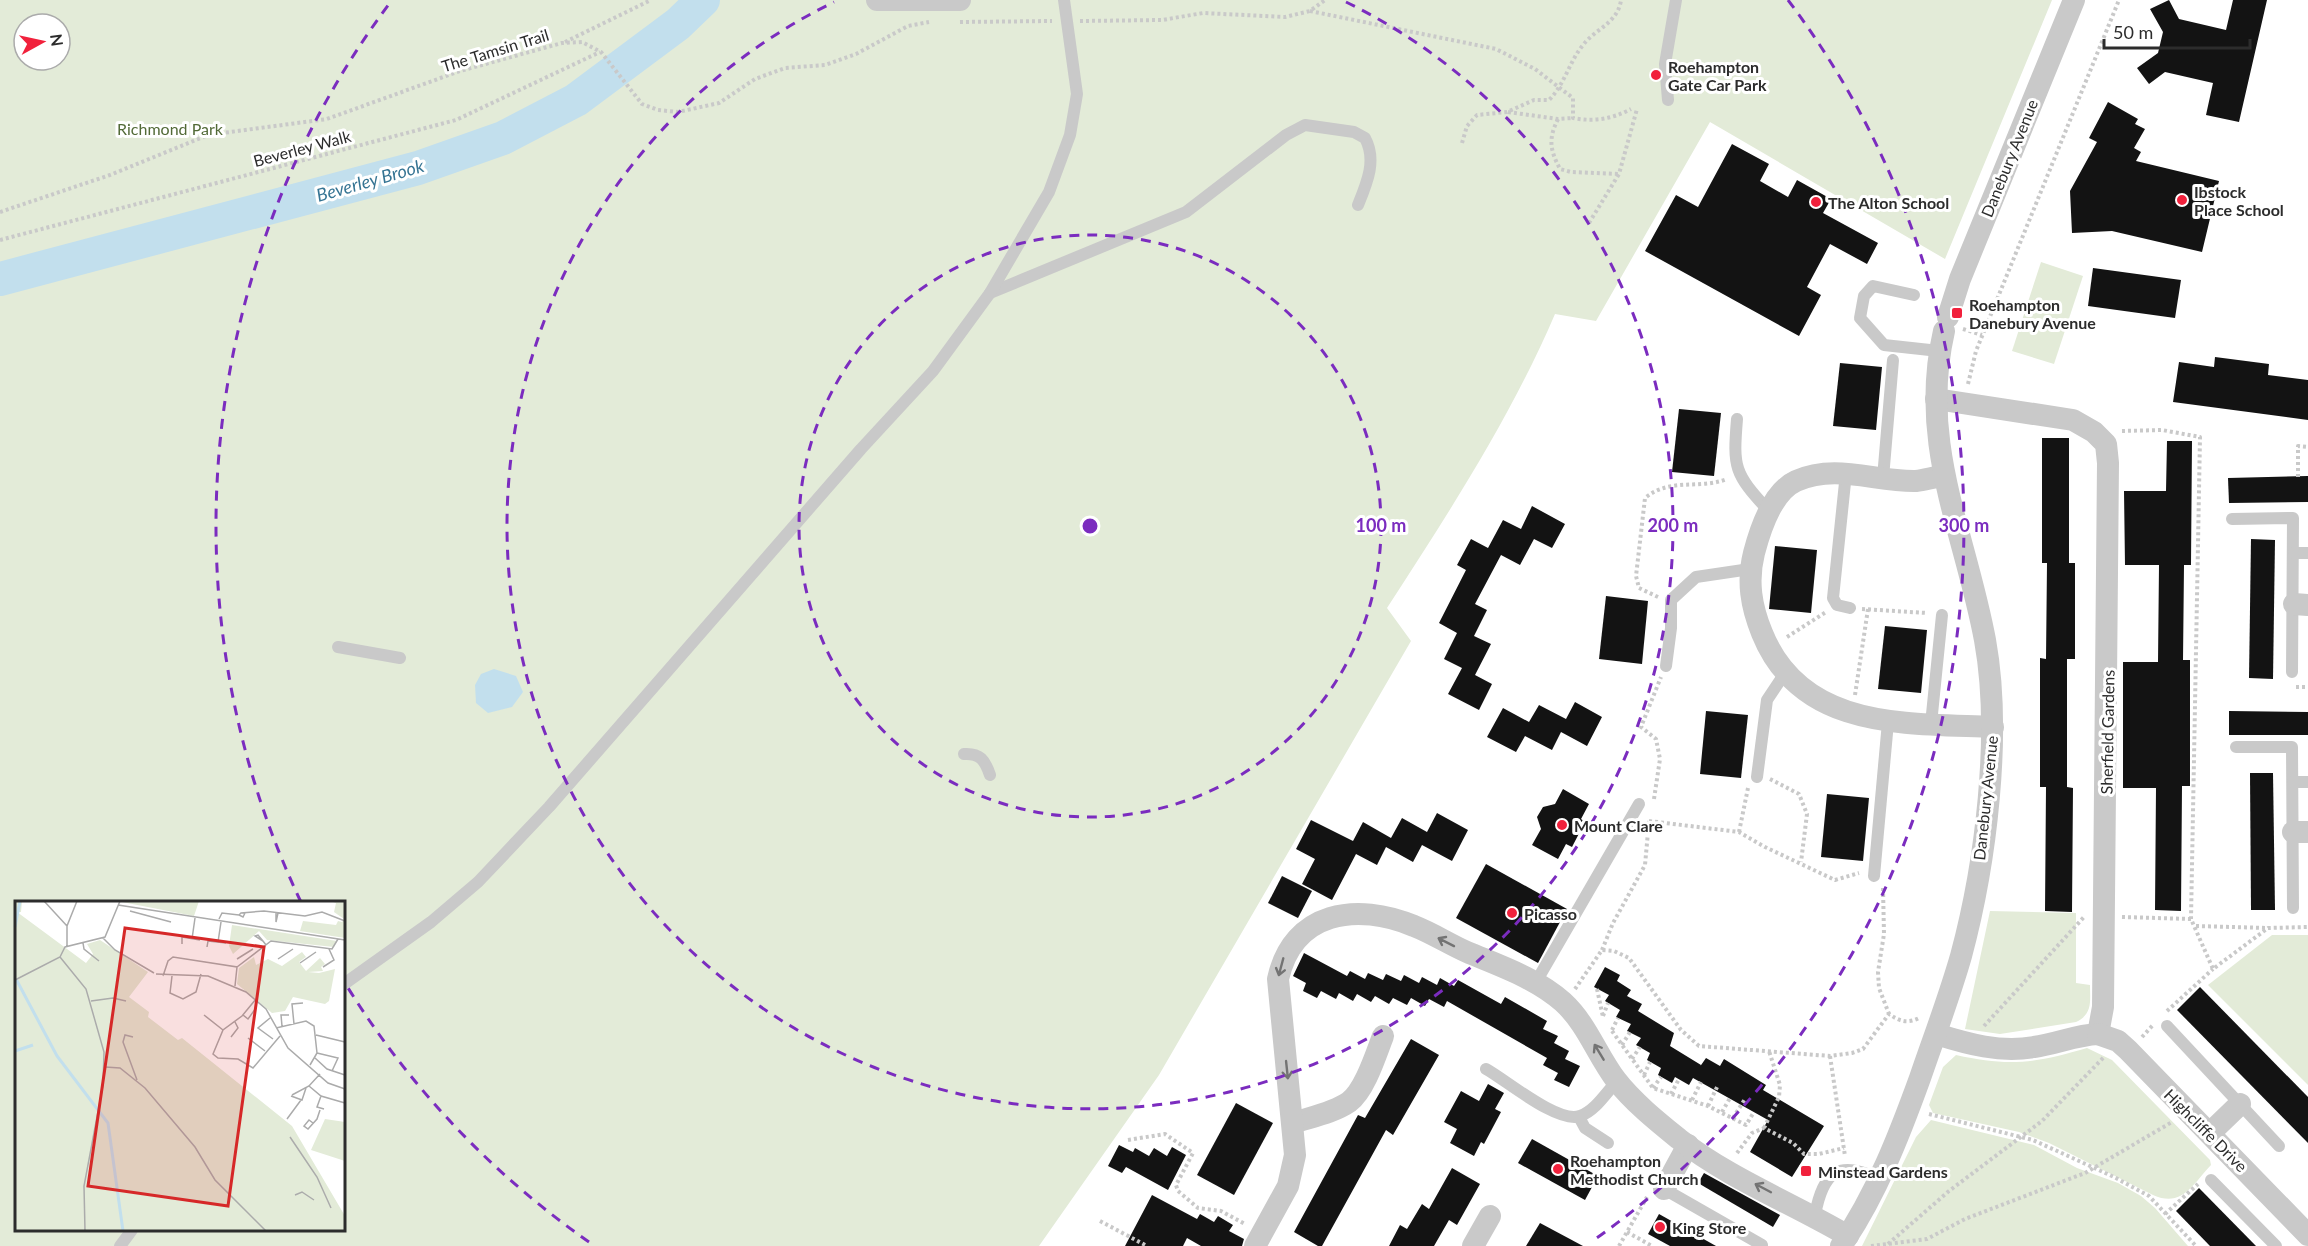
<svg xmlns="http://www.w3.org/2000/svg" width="2308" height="1246" viewBox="0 0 2308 1246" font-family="Lato,sans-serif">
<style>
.green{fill:#e3ebd8;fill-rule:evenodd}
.water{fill:#c2dfed}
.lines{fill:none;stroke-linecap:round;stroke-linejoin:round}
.river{stroke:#c2dfed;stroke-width:34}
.building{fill:#131313}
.path{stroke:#c9c9c9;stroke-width:4;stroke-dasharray:3 3;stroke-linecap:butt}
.service{stroke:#c9c9c9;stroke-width:12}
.minor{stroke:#c9c9c9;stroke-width:22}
.oneway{stroke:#737373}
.ring{fill:none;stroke:#7b2cbf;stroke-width:3;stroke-dasharray:10 8}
.poi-dot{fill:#f1213c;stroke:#fff;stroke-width:2}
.labels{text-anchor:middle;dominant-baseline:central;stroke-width:6;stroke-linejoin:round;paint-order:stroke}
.street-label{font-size:16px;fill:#2c2c2c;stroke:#fff}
.poi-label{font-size:16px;font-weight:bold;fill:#2c2c2c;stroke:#fff;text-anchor:start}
.park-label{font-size:16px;fill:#526a37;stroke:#fff}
.water-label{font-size:18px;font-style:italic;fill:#357493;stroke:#fff}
.inset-river{fill:none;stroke:#c2dfed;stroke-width:3}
.inset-road{fill:none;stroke:#ababab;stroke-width:1.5}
.view{fill:#d62828;fill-opacity:0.15;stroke:#d62828;stroke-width:3}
.inset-edge{fill:none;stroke:#2c2c2c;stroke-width:3}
.centre{fill:#7b2cbf;stroke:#fff;stroke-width:3}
.ring-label{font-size:18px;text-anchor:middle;font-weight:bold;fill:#7b2cbf;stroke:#fff;stroke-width:6;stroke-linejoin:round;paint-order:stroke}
</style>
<rect width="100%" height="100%" fill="#fff"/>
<g class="green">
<path d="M0,0H2052L1945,259L1710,122L1596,321L1555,314C1511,417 1448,514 1387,608L1411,641L1159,1075L1039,1246H0ZM24,24H60V60H24ZM16,902H344V1230H16Z"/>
<path d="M2041,262L2083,276L2054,364L2012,351Z"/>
<path d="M1990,911L2076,913V983L2090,985C2090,1001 2093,1014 2076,1022L2000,1034L1965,1029Z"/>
<path d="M2272,935H2308V1085L2208,985Z"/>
<path d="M2087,1048L2112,1060L2210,1160L2211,1165C2192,1185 2182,1208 2153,1195L2049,1143L2019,1132L1933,1113L1929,1105L1943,1067L1956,1055C2009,1067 2036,1063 2087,1048Z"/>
<path d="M1931,1120L2034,1145L2077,1168L2118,1183L2141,1196L2155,1208L2188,1246H1862L1916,1137Z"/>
</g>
<path class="water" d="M494,669L516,676L523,692L512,707L488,713L476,703L475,685L481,674Z"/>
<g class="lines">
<path class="river" d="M0,279L418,168L503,138L576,100L678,24L703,0"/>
</g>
<g class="building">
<path d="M2169,0L2179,19L2226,30L2233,0H2267L2239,122L2206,115L2213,83L2165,72L2149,84L2137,68L2158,53L2163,32L2150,9Z"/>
<path d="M2108,102L2138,119L2135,124L2145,129L2134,148L2141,152L2136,161L2219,181L2202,252L2112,231L2072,233L2070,191L2097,142L2089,138Z"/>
<path d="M1732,144L1769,164L1760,181L1788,197L1797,180L1831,199L1823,213L1878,243L1867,264L1830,244L1807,287L1821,295L1799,336L1645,251L1676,195L1698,207Z"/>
<path d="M2093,268L2181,280L2175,318L2088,306Z"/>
<path d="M2215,357L2269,364L2268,375L2308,380V420L2173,402L2179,362L2214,367Z"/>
<path d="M1840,363L1882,367L1876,430L1833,426Z"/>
<path d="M1679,409L1721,413L1714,476L1672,472Z"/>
<path d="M2042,438H2069V563H2075V659H2067V787L2073,788L2072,912L2045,911L2046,787H2040V658L2046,659L2047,563H2042Z"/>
<path d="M2167,441H2192L2191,565H2184L2183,660H2190V786H2182L2181,911L2155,910L2156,788H2123V662H2158L2159,565H2125L2124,491H2166Z"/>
<path d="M2308,476V502L2229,503L2228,478Z"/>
<path d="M1532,506L1565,524L1552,548L1534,539L1520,565L1501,555L1475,604L1487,610L1474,636L1491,644L1475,675L1492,684L1479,710L1448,694L1462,668L1444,659L1457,633L1439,623L1466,570L1457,565L1471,539L1488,548L1503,520L1521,529Z"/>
<path d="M2251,539L2275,540L2273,679L2249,678Z"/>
<path d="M1775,546L1817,550L1811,613L1769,609Z"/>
<path d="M1606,596L1648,601L1642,664L1599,659Z"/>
<path d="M1885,626L1927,630L1921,693L1878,689Z"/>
<path d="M1575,702L1602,717L1587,746L1561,732L1552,750L1525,736L1516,752L1487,737L1503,708L1529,722L1539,705L1566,719Z"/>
<path d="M1706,711L1748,715L1741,778L1700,774Z"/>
<path d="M2229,711L2308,712V735H2229Z"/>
<path d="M2250,773H2273L2275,910H2251Z"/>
<path d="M1563,789L1589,804L1581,819L1585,822L1572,847L1566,844L1558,859L1532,845L1541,829L1537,817L1543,807L1555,804Z"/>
<path d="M1827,794L1869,798L1863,861L1821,857Z"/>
<path d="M1437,813L1468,830L1452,861L1422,845L1413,862L1386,847L1377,865L1356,854L1332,900L1302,884L1315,859L1296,849L1311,820L1353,841L1363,822L1391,838L1402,818L1427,832Z"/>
<path d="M1486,864L1567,909L1538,963L1456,918Z"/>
<path d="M1282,876L1312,891L1298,918L1268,903Z"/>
<path d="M1304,953L1347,976L1350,971L1365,979L1368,973L1383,980L1386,974L1401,981L1404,975L1419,983L1422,977L1437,985L1440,978L1454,986L1458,980L1501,1004L1505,997L1547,1021L1543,1029L1558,1036L1554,1043L1569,1051L1565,1059L1580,1066L1569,1087L1554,1080L1558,1073L1543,1065L1547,1058L1447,1001L1444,1007L1429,999L1425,1006L1411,998L1407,1005L1393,998L1389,1004L1375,996L1371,1002L1357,994L1353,1001L1339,993L1336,999L1321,991L1317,998L1303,991L1306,983L1293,976Z"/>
<path d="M1605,967L1620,975L1617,981L1631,990L1627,996L1642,1004L1638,1011L1674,1033L1670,1046L1701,1065L1699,1068L1706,1058L1720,1066L1724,1059L1766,1085L1763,1090L1824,1126L1792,1177L1750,1152L1768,1120L1693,1078L1689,1085L1675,1077L1672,1083L1658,1075L1661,1068L1647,1060L1650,1053L1636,1045L1641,1038L1627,1031L1631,1024L1616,1017L1620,1010L1605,1001L1609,995L1594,987Z"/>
<path d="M2200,987L2308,1097V1143L2177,1010Z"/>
<path d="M1411,1039L1439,1055L1393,1135L1386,1130L1322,1246H1318L1294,1232L1358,1115L1365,1118Z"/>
<path d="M1488,1084L1504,1093L1495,1109L1501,1112L1484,1144L1481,1142L1474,1156L1450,1143L1457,1129L1444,1122L1461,1091L1479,1101Z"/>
<path d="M1236,1103L1273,1123L1234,1195L1197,1175Z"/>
<path d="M1532,1139L1598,1176L1585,1200L1518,1163Z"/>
<path d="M1119,1145L1133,1152L1135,1148L1149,1156L1154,1148L1167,1156L1172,1147L1186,1155L1168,1190L1126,1167L1122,1173L1108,1166Z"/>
<path d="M1452,1168L1480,1184L1457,1225L1449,1220L1434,1246H1389L1400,1225L1407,1229L1422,1204L1429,1209Z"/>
<path d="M1704,1173L1780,1215L1773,1227L1698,1183Z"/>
<path d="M2199,1188L2256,1246H2210L2176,1211Z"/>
<path d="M1152,1195L1197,1219L1200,1214L1214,1222L1218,1216L1233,1225L1229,1231L1244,1239L1242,1246H1201L1187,1238L1183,1246H1125Z"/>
<path d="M1659,1214L1684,1228L1716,1246H1670L1648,1234Z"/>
<path d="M1540,1223L1583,1246H1526Z"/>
</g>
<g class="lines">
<g class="path">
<path d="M1310,11L1496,49L1535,69L1573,98V118C1594,122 1612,119 1631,109"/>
<path d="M1080,21L1162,20L1203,13L1285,17L1310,11L1325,0"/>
<path d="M960,22L1052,21"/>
<path d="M565,42L651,0"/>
<path d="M1508,112L1558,119L1573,118"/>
<path d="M1558,119C1548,139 1550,150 1560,169L1571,172L1619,174"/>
<path d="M1462,143L1467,126L1477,115L1507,112L1534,100H1549C1565,84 1569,62 1583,45C1595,29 1618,23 1621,0"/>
<path d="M0,212L110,175L208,135L327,119L460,71L562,43L582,42L601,52L642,104L658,110L678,112L719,103L755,79L785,68L825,65L856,54L908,26L929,22"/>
<path d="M1589,223L1619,174L1637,109"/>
<path d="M0,240L456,120L600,52"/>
<path d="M1963,329L1982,335"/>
<path d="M1968,384L1976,351L2119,0"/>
<path d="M2122,431L2162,430L2200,437L2191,919"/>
<path d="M2298,477V446L2308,447"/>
<path d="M1658,597L1639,588L1636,576L1645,498C1670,477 1699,490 1727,479"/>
<path d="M1862,609L1927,613"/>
<path d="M1787,637L1826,612"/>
<path d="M2296,687H2308"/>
<path d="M1855,695L1868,609"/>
<path d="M1770,779L1799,794L1807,814L1801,862"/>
<path d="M1654,799L1660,759L1656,739L1641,727L1661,677"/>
<path d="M1649,821L1739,832L1765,847L1835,880L1859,873"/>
<path d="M1739,832L1748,788"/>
<path d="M1883,888L1884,934L1878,972L1879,988L1889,1014"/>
<path d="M2122,917L2191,919L2213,969L2268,928L2308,927"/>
<path d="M2196,926L2267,928"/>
<path d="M1602,950L1613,923L1645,865L1649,821"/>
<path d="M1575,989L1602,950L1614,951L1629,958L1681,1030L1699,1046L1830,1056L1852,1053L1863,1049L1889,1014C1899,1021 1907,1024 1919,1018"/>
<path d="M1597,989L1603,1017"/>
<path d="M2167,1011L2213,969"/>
<path d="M1603,1016L1608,1003"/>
<path d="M1984,1026L2084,917"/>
<path d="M1612,1030L1618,1018"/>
<path d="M1612,1031L1653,1088L1708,1106L1746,1125L1754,1112"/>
<path d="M2142,1037L2153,1025"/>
<path d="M1622,1045L1630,1032"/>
<path d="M1830,1056L1845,1156"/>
<path d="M1632,1059L1640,1047"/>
<path d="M1644,1075L1650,1062"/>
<path d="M1653,1088L1661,1077"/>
<path d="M1671,1094L1679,1079"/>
<path d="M1692,1100L1701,1082"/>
<path d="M1708,1106L1718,1085"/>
<path d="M1722,1112L1730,1098"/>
<path d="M1929,1114L2033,1140L2114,1177L2149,1196L2196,1246"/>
<path d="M1733,1118L1745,1099"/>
<path d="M1764,1128L1779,1097L1780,1085L1769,1051"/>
<path d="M1128,1140L1165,1134L1193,1153L1176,1185L1178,1191L1198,1208L1221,1211L1245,1224"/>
<path d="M1737,1153L1752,1133L1764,1128L1793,1143L1804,1154H1819L1844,1148"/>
<path d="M2165,1214L2198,1184"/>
<path d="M1100,1221L1147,1246"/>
<path d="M1627,1232L1652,1246"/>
<path d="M1888,1244L1949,1191L2042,1121L2104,1057"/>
<path d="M1619,1246L1647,1197"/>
<path d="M1871,1246L1927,1239L1965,1219L2085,1173L2172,1122"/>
</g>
<g class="service">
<path d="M1668,100L1665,64L1676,0"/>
<path d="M990,293L1186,212L1286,135L1305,125L1354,132L1365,138C1377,160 1367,183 1358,205"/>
<path d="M1914,295L1873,286L1864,296L1860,318L1884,345L1939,351"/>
<path d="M1737,419C1733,468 1734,473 1768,510"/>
<path d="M1846,473L1833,598L1837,605L1850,608"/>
<path d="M1883,478L1893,360"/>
<path d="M2232,519L2293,518L2292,672"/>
<path d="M2294,553H2308"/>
<path d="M338,647L400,658"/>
<path d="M1666,666L1671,628V600L1696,577L1750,569"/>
<path d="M1931,724L1942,615"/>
<path d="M2236,747H2292L2293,908"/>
<path d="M964,754C980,753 985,760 990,775"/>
<path d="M1757,777L1767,700L1785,673"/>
<path d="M2293,782H2308"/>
<path d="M1874,876L1888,722"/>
<path d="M1536,982L1639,804"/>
<path d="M344,984L431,922L478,882L549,807L861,449L933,371L990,293L1049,192L1070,135L1077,94L1064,0"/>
<path d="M2167,1026L2279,1146"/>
<path d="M1486,1069C1506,1080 1558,1124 1580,1116C1595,1111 1606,1093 1617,1081"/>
<path d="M1579,1117L1585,1128L1608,1143"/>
<path d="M2211,1180L2276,1246"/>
<path d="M1664,1189L1762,1245"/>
<path d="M1815,1215C1823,1172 1838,1159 1879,1179"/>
<path d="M120,1246L132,1230"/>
</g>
<g class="minor">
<path d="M877,0H960"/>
<path d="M1948,317L1960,279L2074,0"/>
<path d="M1936,399L2073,420L2094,432L2106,444L2108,463L2103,1007L2098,1034C2076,1035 2056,1044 2034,1047C2000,1053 1968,1044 1936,1034"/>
<path d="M1943,476C1934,477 1925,480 1916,481C1875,482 1836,463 1796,481C1772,492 1760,530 1754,553C1747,581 1751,606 1762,633C1801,730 1905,723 1993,727"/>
<path d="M2294,604L2308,605"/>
<path d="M2293,832H2308"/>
<path d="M2098,1034L2118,1041L2128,1050L2308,1235"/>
<path d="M1293,1123C1311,1117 1333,1113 1349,1102C1365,1090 1376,1054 1383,1036"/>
<path d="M2210,1133L2240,1104"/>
<path d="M1664,1189L1688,1145"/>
<path d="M1255,1246L1288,1186L1295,1155L1278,979C1293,911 1357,902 1414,926C1432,933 1449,944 1467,952C1500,966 1536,978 1563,1002C1587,1024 1597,1055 1616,1080C1633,1102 1658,1122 1679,1139C1728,1178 1794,1204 1848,1236"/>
<path d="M1473,1246L1490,1216"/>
<path d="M1841,1246C1876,1195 1899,1136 1920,1078C1934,1037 1949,998 1961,956C1986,863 2002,734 1985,640C1965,532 1918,444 1944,331"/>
</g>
</g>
<defs><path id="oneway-shaft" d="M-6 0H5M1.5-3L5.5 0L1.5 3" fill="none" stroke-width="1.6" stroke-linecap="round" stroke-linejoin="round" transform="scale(1.5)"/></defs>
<g class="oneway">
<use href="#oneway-shaft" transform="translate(1446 942) rotate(-153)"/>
<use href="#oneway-shaft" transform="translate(1281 967) rotate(105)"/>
<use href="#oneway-shaft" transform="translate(1599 1052) rotate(-121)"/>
<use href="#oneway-shaft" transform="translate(1287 1070) rotate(84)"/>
<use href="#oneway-shaft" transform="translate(1763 1188) rotate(-152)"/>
</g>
<g class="ring">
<circle cx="1090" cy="526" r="291"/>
<path d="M1346 2A583 583 0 1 1 834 2"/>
<path d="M589 1242A874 874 0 0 1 345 983M301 902A874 874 0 0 1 392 0M1788 0A874 874 0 0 1 1591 1242"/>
</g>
<g class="poi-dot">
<circle cx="1656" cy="75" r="6"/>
<circle cx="2182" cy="200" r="6"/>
<circle cx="1816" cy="202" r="6"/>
<rect x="1951" y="307" width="12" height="12" rx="3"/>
<circle cx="1562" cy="825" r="6"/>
<circle cx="1512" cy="913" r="6"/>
<circle cx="1558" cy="1169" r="6"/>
<rect x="1800" y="1165" width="12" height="12" rx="3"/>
<circle cx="1660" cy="1227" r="6"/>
</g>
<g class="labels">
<g class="street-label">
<text transform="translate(495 50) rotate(-17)">The Tamsin Trail</text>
<text transform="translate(302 148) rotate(-15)">Beverley Walk</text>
<text transform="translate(2009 158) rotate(-68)">Danebury Avenue</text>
<text transform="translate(2107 732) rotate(-89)">Sherfield Gardens</text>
<text transform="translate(1985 798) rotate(-84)">Danebury Avenue</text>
<text transform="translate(2206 1130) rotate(45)">Highcliffe Drive</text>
</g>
<g class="poi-label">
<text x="1668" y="66">Roehampton<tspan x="1668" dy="18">Gate Car Park</tspan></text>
<text x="2194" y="191">Ibstock<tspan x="2194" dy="18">Place School</tspan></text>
<text x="1828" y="202">The Alton School</text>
<text x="1969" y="304">Roehampton<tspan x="1969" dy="18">Danebury Avenue</tspan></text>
<text x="1574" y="825">Mount Clare</text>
<text x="1524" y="913">Picasso</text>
<text x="1570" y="1160">Roehampton<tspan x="1570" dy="18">Methodist Church</tspan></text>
<text x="1818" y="1171">Minstead Gardens</text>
<text x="1672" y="1227">King Store</text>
</g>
<g class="park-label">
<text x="170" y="128">Richmond Park</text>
</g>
<g class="water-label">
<text transform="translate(370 180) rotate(-16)">Beverley Brook</text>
</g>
</g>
<g transform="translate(15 901)">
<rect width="330" height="330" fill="#fff"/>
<path d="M0,0H7L6,11H2L71,62L78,53L72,43L85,39L133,71L114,96L134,111L133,116L163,139L167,137L277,225L330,315V330H0ZM184,0L179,15L107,1V0ZM315,0H329L330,37L285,30L288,20L321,24L323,20L327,21L329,18L319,11L321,2ZM217,24L322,40L319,46L252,39L244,30L218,53L214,45ZM287,51L291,56L284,61L291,70L305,57L310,63L306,66L308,70L293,71L304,72L320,68L314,100L310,103L278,96L270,110L257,112L222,83L224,67L239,56L241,64L253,58L267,65ZM310,218L330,221V260L296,249Z" fill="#e3ebd8"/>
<path class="inset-river" d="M0,26L5,0M1,78L42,155L93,222L108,330M0,150L18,144"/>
<path class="inset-road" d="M29,0L52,25M103,4L330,39M115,10L156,21M230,12L228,16L224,14L226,12L249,10L290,15L307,11L330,20M261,12V21L263,12M204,18L207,12L224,14M88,37L100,49L139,72M177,38L180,17M248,40L240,35L243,34L248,40L251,44M203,41L206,21M68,42L69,48L84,60M167,43V36L185,39M52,45V25L62,0M192,46L193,40L211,42M45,56L71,88L89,151L88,184L69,285L70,330M222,58L238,48M263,58L278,48M285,62L301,51M222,66L256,40L317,48L323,38M308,66L319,59L314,48M141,73L193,75L231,91L251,108L273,147L313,182L330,188M148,75L153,60L158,56L222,66L220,85M157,75L155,92L168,98L181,91L186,73M0,79L45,56L50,46L90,36L105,0M241,98L227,115L208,129L198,153L203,157L223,158L238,167L265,135M76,100L98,97L111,100M189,114L208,129M228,114L233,118L241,107M255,117L243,127L258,138M279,123L277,103L288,102M267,125L266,114H274M261,127L291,120L299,125L302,152L295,164M301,134L330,141M118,136L110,134L108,141L122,179M216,136L223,127L220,121M233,137L250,150M302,152L323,157L317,170M300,157L312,168L330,174M90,166L105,167L130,187L180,246L200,279L251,330M294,185L306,195L330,202M277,194L294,185L305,173M276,195L287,199L291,187M306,195L302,206L309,208M272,218L286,199M298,222L294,219L289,225L293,228L302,218L305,209M275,236L302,276L316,307M280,294L287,291L299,299"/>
<path class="view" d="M110,27L249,46L213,305L73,285Z"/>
<rect width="330" height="330" class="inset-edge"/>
</g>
<circle cx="1090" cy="526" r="9" class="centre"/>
<g class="ring-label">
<text x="1381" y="532">100 m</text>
<text x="1673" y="532">200 m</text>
<text x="1964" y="532">300 m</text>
</g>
<g transform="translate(42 42) rotate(82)"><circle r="28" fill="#ffffff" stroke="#ababab" stroke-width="1.5"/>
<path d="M0-4.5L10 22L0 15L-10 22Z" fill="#f1213c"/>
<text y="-9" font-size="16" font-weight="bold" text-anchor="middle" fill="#2c2c2c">N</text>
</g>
<path d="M2104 39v9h146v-9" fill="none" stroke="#2c2c2c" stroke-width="3"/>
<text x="2113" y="39" font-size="18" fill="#2c2c2c" stroke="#ffffff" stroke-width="4.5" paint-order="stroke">50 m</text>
</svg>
